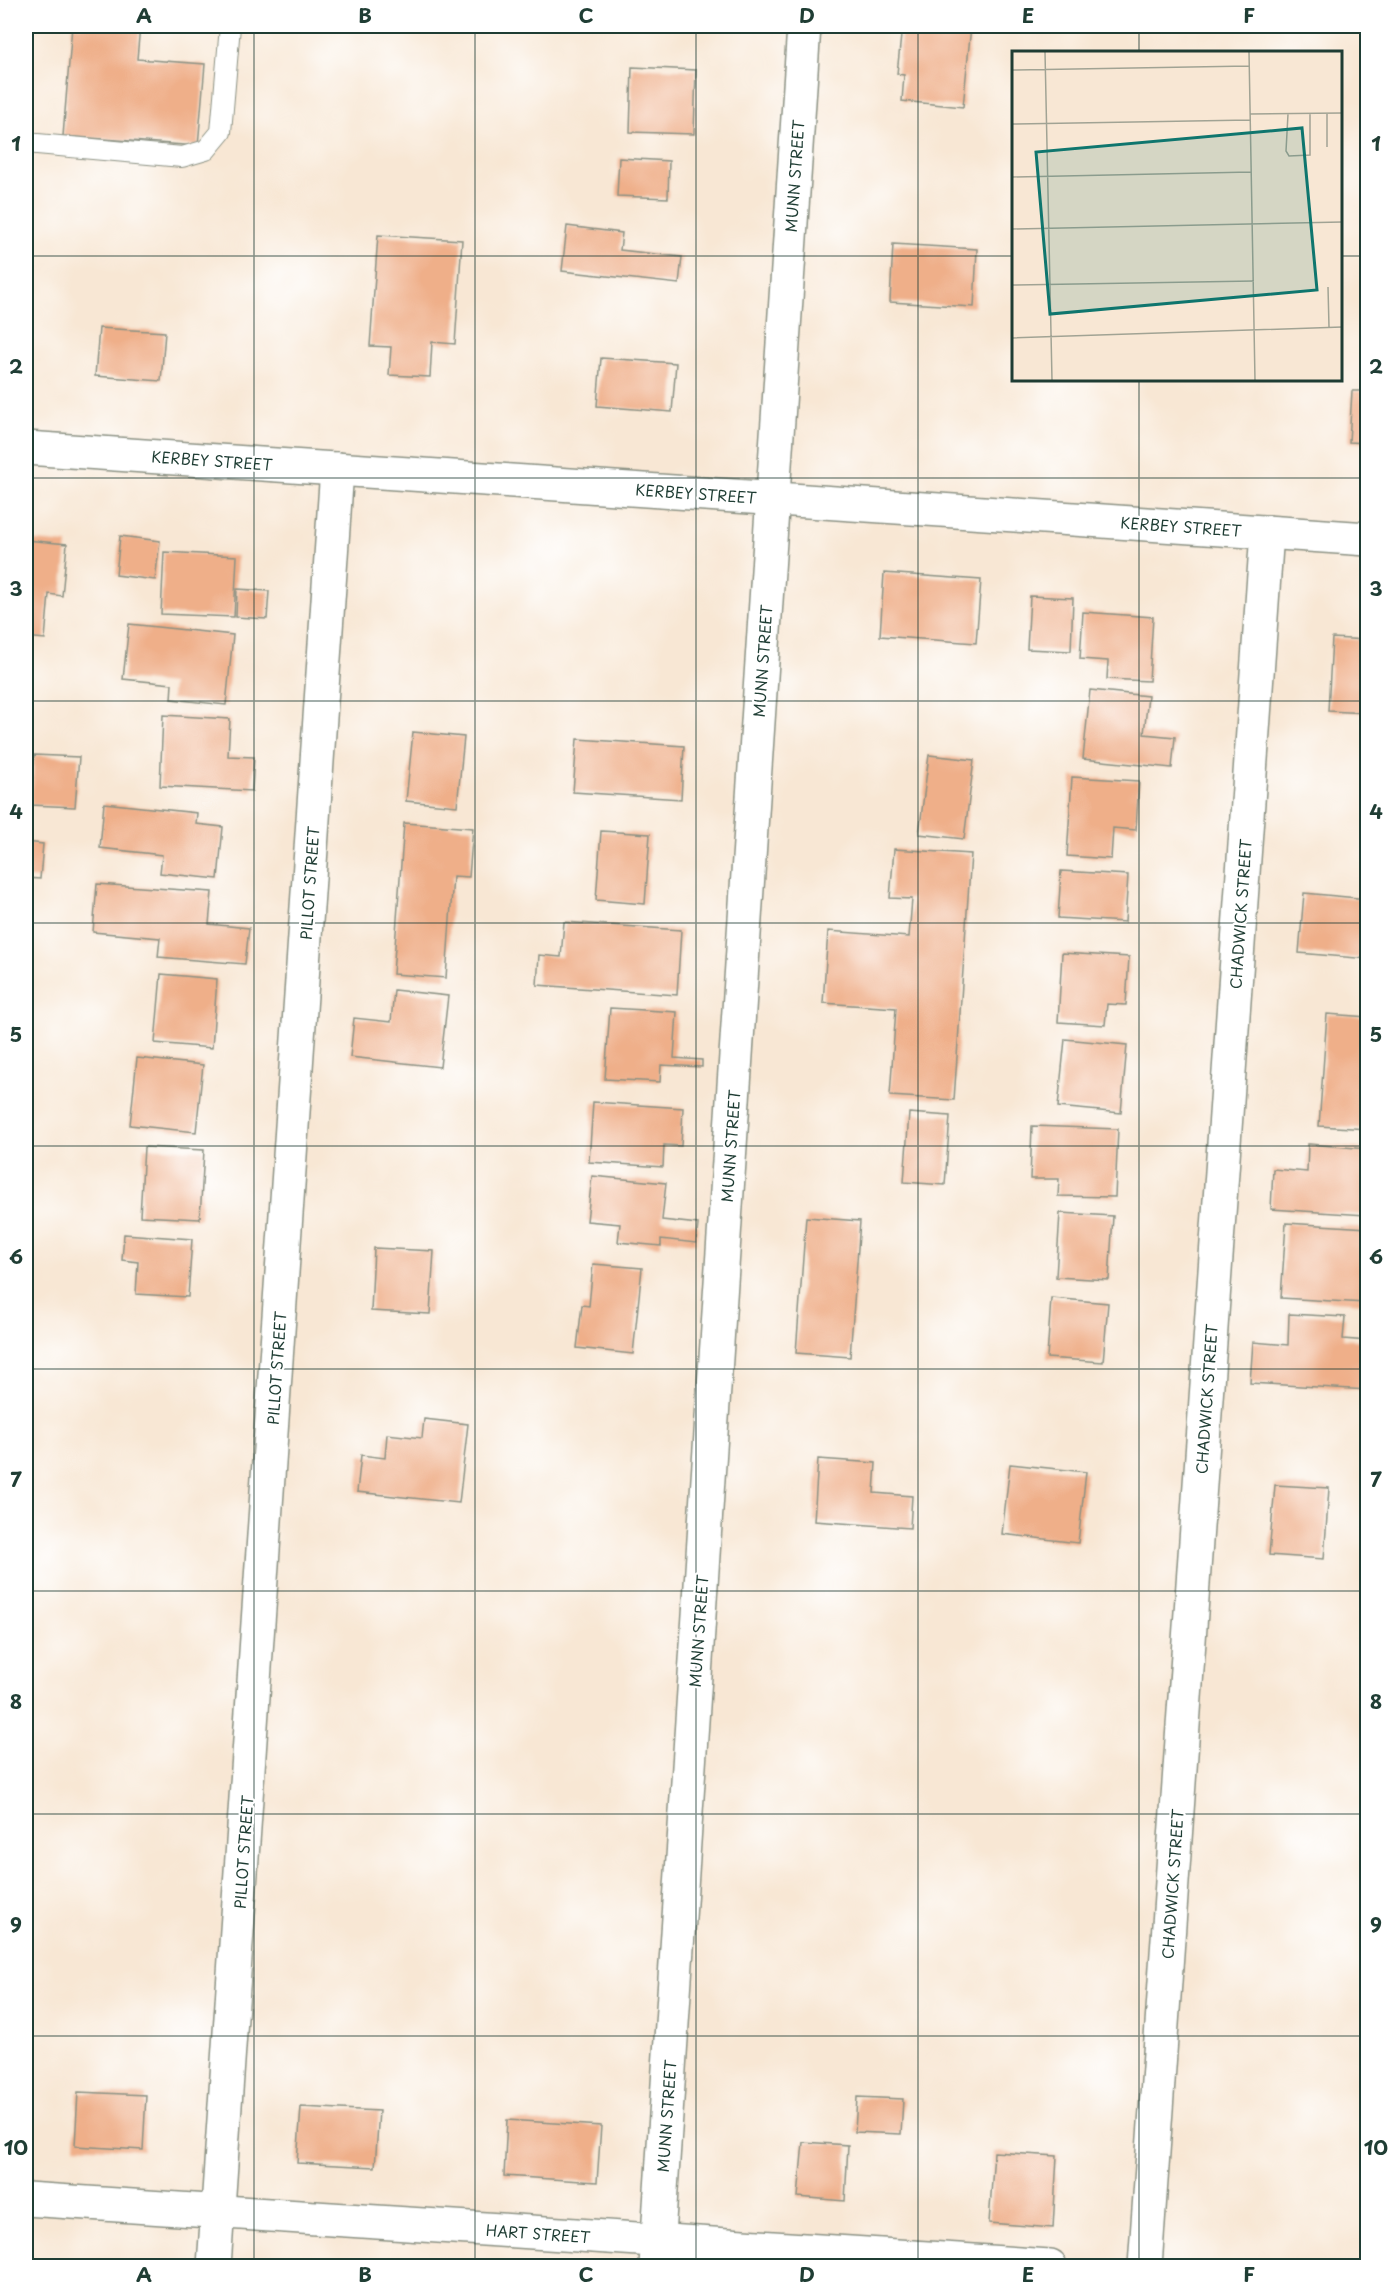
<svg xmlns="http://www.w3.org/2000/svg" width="1393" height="2292" viewBox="0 0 1393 2292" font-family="'Playpen Sans',sans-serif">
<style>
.building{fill:#efaf89}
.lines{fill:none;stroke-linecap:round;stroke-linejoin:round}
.lane-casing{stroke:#8c9284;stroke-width:22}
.street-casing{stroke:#8c9284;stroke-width:36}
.lane{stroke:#fff;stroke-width:20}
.street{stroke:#fff;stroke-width:33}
.grid{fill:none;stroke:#1f3d34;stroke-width:1.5;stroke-opacity:0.55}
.labels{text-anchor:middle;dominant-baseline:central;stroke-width:4.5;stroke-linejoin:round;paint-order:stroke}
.street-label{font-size:15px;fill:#1f3d34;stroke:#fff}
.inset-road{fill:none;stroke:#a1a394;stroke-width:1.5}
.view{fill:#0f766e;fill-opacity:0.15;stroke:#0f766e;stroke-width:3}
.inset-edge{fill:none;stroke:#1f3d34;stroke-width:3}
.neatline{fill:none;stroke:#1f3d34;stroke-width:2}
.grid-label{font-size:20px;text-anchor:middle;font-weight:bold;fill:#1f3d34}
</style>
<rect width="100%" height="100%" fill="#fff"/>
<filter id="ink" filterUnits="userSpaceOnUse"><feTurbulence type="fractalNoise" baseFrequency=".0167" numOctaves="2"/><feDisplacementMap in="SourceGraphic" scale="12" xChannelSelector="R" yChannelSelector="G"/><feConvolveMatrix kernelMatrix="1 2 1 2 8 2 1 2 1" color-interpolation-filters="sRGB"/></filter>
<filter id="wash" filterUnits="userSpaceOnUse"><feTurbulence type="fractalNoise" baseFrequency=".008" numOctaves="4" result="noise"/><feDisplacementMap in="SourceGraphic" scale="24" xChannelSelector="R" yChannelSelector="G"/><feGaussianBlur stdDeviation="1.35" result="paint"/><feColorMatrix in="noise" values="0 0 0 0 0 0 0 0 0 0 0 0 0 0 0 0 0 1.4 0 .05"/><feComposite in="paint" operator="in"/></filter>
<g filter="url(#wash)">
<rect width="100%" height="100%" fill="#f8e7d4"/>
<g id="blocks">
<g class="building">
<path d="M72,26H140L137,59L205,64L198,146L63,136Z"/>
<path d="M902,26H971L963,107L902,101L904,75L897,74Z"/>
<path d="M632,67L696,70L694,134L630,132Z"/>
<path d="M619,158L669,161L668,198L617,196Z"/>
<path d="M567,226L622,233L620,250L682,257L679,284L562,271Z"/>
<path d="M26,228L34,229L30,266L26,265Z"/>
<path d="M378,235L462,240L455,344L432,342L430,377L389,375L391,347L370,346Z"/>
<path d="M893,244L977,249L974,307L890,302Z"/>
<path d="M99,328L165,332L161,381L95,376Z"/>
<path d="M601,358L676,363L672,412L597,406Z"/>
<path d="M1352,391H1368V443L1349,442Z"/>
<path d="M120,536L160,541L155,580L116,575Z"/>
<path d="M26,540L67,544L62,596L49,594L45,639L26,637Z"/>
<path d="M164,552L237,556L234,617L161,614Z"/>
<path d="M884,573L981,580L976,643L880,636Z"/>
<path d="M237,589L269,591L267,619L236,617Z"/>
<path d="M1030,596L1073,598L1071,651L1027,649Z"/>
<path d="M1083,612L1153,617L1149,681L1107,679L1108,661L1080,659Z"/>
<path d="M129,624L233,635L226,705L171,699L172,684L123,679Z"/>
<path d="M1332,638L1368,640V713L1328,711Z"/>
<path d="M1090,690L1148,696L1144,734L1175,737L1172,768L1083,759Z"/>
<path d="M163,715L230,719L228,756L254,757L252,791L160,786Z"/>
<path d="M26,716H32L28,766L26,765Z"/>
<path d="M413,732L464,737L457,806L406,801Z"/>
<path d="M577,739L684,746L681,799L573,792Z"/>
<path d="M34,755L79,757L75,807L31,805Z"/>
<path d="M929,755L974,760L964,839L919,834Z"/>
<path d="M1072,777L1139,781L1136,830L1113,828L1111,859L1067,856Z"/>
<path d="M104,803L197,813L196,824L223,827L218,879L160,873L162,855L100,848Z"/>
<path d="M404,823L473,828L469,877L453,876L446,978L393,974Z"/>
<path d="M601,831L650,834L645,904L596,900Z"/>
<path d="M26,842L43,844L40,879L26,878Z"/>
<path d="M894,849L971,854L954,1100L890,1096L896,1008L823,1003L828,931L909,937L912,899L890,898Z"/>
<path d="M1061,871L1128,875L1125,922L1058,918Z"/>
<path d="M97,884L212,892L209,924L249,928L245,964L158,957L160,938L93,932Z"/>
<path d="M1304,893L1368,899V959L1299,953Z"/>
<path d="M564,922L681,930L677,995L537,985L539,955L561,957Z"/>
<path d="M1062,953L1129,957L1126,1005L1107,1004L1105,1025L1058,1022Z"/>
<path d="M161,974L217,979L212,1048L155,1043Z"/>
<path d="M394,990L448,996L440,1067L350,1057L354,1018L391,1022Z"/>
<path d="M610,1008L677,1012L674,1058L702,1060V1067L661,1065L660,1082L605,1079Z"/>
<path d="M1327,1014L1368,1017V1129L1319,1126Z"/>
<path d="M1065,1039L1127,1045L1121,1113L1058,1107Z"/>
<path d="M137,1058L203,1065L196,1132L130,1125Z"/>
<path d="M593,1102L683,1108L681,1146L664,1145L663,1167L589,1162Z"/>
<path d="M909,1113L950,1116L945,1185L904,1182Z"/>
<path d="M1032,1126L1118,1129L1115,1197L1058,1196L1059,1179H1030Z"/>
<path d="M1308,1144L1368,1149L1366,1215L1271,1209L1273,1169L1307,1172Z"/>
<path d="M144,1147L204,1150L200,1219L140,1216Z"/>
<path d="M592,1176L666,1183L662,1220L698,1224L696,1243L661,1239V1246L618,1242L620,1224L587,1221Z"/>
<path d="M1060,1213L1113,1216L1109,1280L1056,1277Z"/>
<path d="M806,1217L860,1221L850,1357L796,1353Z"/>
<path d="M1286,1223L1368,1228L1365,1303L1281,1298Z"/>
<path d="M124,1234L192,1239L188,1297L136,1294L138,1262L122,1260Z"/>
<path d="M374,1248L434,1251L430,1314L371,1311Z"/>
<path d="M593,1264L642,1268L633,1354L577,1348L582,1305L589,1306Z"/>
<path d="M1051,1298L1108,1303L1103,1362L1047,1358Z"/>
<path d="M1289,1314L1345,1317L1343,1339L1368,1341V1390L1250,1383L1253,1342L1288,1345Z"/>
<path d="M424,1419L468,1424L459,1503L357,1492L361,1455L385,1458L387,1434L422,1438Z"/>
<path d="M818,1459L876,1463L874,1493L912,1496L910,1528L814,1521Z"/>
<path d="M1010,1464L1086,1472L1078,1543L1002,1534Z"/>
<path d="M1275,1485L1329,1488L1324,1559L1269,1555Z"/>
<path d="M78,2092L146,2095L143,2150L75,2146Z"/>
<path d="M857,2097L903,2099L901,2134L855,2132Z"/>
<path d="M301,2107L379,2111L375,2167L297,2163Z"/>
<path d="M507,2120L601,2126L597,2182L504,2176Z"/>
<path d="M803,2142L848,2145L845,2201L798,2197Z"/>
<path d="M994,2152L1057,2156L1053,2228L989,2223Z"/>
</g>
</g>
</g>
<g filter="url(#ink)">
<use href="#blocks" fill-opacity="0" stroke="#8c9284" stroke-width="1.5"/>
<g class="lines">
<defs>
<path id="lane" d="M26,143L182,157L206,150L221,132L230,26"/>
<g id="street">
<path d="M26,448L1368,539"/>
<path d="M26,2199L1050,2266"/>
<path d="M214,2266L337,469"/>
<path d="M656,2266L804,26"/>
<path d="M1145,2266L1267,532"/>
</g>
</defs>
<use href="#lane" class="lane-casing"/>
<use href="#street" class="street-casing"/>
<use href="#lane" class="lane"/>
<use href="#street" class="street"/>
</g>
</g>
<path class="grid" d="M254,26V2266M475,26V2266M696,26V2266M918,26V2266M1139,26V52M26,256H1014M1340,256H1368M1139,380V2266M26,478H1368M26,701H1368M26,923H1368M26,1146H1368M26,1369H1368M26,1591H1368M26,1814H1368M26,2036H1368"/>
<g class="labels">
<g class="street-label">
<text transform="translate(794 176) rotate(-86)">MUNN STREET</text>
<text transform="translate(212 460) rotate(4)">KERBEY STREET</text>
<text transform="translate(696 493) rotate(4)">KERBEY STREET</text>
<text transform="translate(1181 526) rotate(4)">KERBEY STREET</text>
<text transform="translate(762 661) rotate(-86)">MUNN STREET</text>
<text transform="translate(309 883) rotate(-86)">PILLOT STREET</text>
<text transform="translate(1240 914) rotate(-86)">CHADWICK STREET</text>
<text transform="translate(730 1146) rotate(-86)">MUNN STREET</text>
<text transform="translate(276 1368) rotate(-86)">PILLOT STREET</text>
<text transform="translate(1206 1399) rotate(-86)">CHADWICK STREET</text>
<text transform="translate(698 1631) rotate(-86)">MUNN STREET</text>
<text transform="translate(243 1852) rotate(-86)">PILLOT STREET</text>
<text transform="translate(1172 1884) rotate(-86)">CHADWICK STREET</text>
<text transform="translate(666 2116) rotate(-86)">MUNN STREET</text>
<text transform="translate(538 2233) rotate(4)">HART STREET</text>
</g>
</g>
<g transform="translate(1012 51)">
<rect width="330" height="330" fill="#f8e7d4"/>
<path class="inset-road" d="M33,1L40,329M237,1L243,329M0,19L237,15M238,63L330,62M276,63L274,100L277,105L298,104V63M0,73L238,69M315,96V62M0,126L239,121M0,178L330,171M0,234L242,230M316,236L317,276M0,287L330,276"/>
<path class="view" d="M290,77L305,239L38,263L24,101Z"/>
<rect width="330" height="330" class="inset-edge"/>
</g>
<rect width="1393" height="2292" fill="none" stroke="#fff" stroke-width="66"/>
<rect x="33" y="33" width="1327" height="2226" class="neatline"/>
<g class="grid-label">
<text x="144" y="23">A</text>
<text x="365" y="23">B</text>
<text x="586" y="23">C</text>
<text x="807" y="23">D</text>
<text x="1028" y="23">E</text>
<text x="1249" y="23">F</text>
<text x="16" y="151">1</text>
<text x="1376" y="151">1</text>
<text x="16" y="374">2</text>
<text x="1376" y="374">2</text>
<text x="16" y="596">3</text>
<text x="1376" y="596">3</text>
<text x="16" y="819">4</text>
<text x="1376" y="819">4</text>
<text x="16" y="1042">5</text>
<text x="1376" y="1042">5</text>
<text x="16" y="1264">6</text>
<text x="1376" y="1264">6</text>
<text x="16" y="1487">7</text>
<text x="1376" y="1487">7</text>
<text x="16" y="1709">8</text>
<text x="1376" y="1709">8</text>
<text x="16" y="1932">9</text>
<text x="1376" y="1932">9</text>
<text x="16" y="2155">10</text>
<text x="1376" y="2155">10</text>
<text x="144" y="2282">A</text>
<text x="365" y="2282">B</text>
<text x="586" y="2282">C</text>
<text x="807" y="2282">D</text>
<text x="1028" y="2282">E</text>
<text x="1249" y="2282">F</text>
</g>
</svg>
